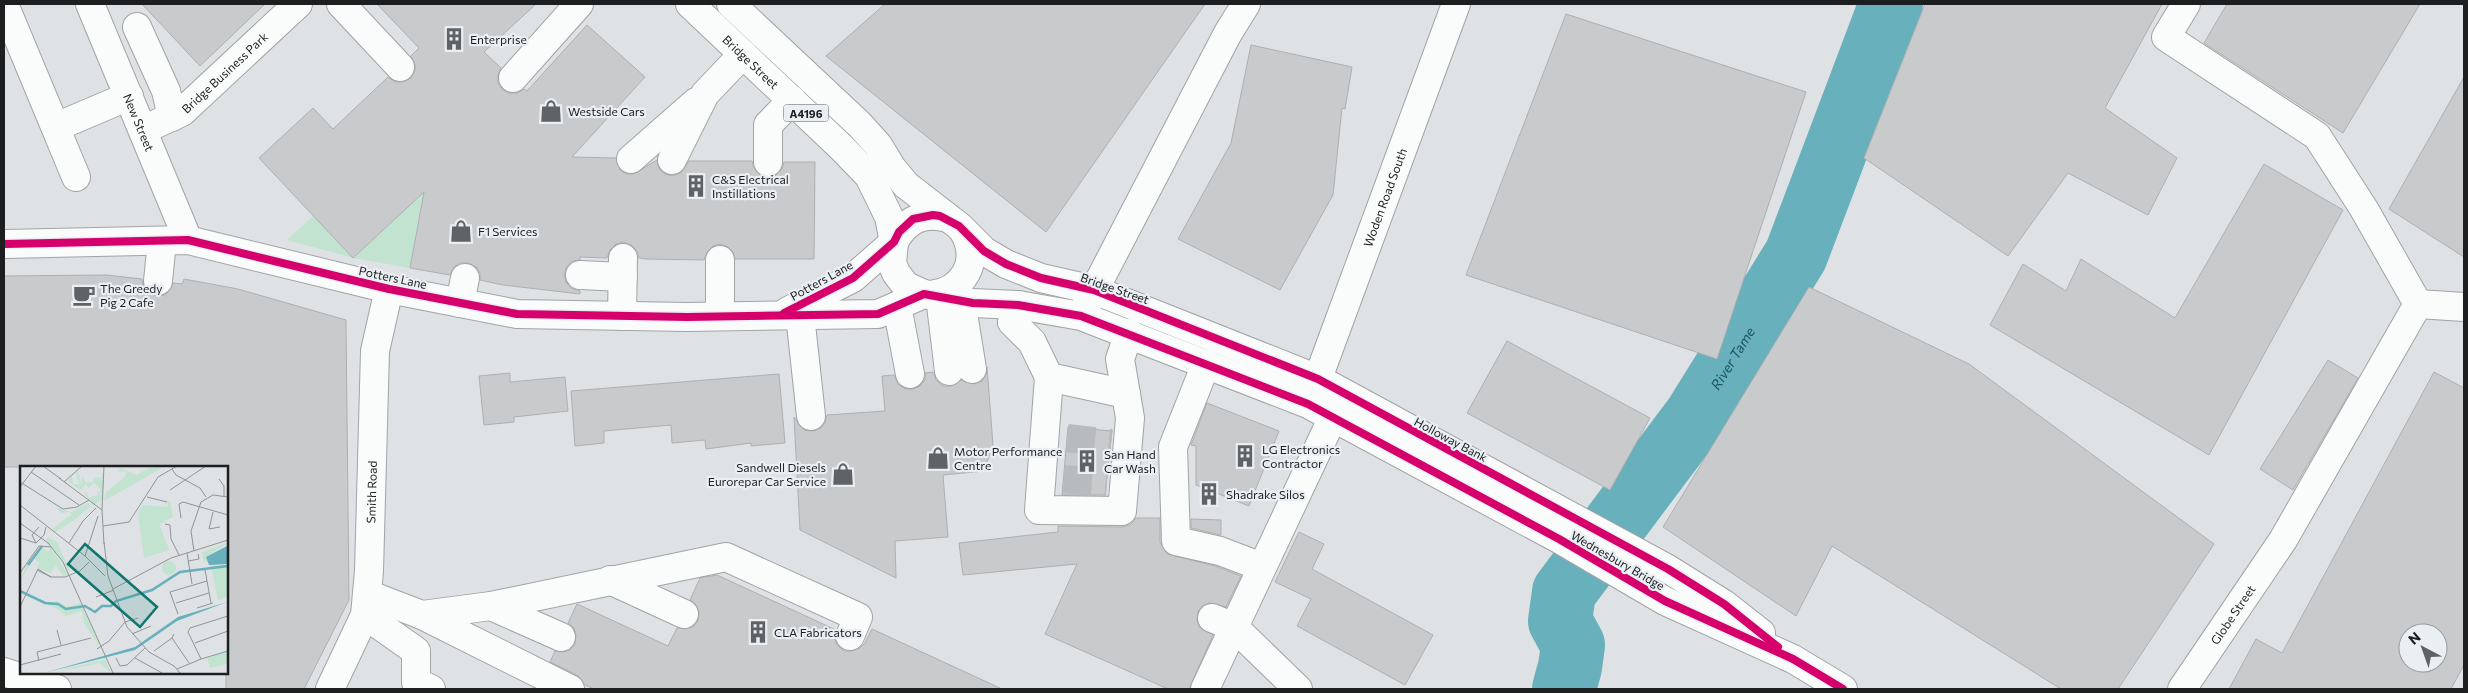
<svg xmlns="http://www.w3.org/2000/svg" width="2468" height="693" viewBox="0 0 2468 693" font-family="Commissioner,sans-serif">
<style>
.green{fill:#c1e3d0}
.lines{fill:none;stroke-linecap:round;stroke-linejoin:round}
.river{stroke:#67b0bc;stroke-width:64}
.building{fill:#c8cacc;stroke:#adafb2;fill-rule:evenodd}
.minor-tunnel{stroke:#b8bbbe;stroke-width:28;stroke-dasharray:28 14;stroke-linecap:butt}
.minor-casing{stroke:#a1a3a5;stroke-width:30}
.major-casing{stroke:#a1a3a5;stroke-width:30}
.minor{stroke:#fafbfb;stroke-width:28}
.major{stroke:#fafbfb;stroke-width:28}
.cycleway-casing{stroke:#eaeff4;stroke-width:11}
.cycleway{stroke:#d6006c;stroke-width:8}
.labels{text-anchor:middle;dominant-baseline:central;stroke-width:4.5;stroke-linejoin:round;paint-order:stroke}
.shield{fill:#eaeff4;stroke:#5a5d60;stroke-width:1}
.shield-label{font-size:11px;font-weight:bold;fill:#1c1e20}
.poi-label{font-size:12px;fill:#1c1e20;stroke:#eaeff4;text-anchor:start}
.street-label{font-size:12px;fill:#1c1e20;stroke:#eaeff4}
.water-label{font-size:14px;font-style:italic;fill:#1e565f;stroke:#eaeff4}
.inset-river{fill:none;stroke:#67b0bc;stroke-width:2.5}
.inset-road{fill:none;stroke:#919496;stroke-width:1}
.view{fill:#0f766e;fill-opacity:0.15;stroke:#0f766e;stroke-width:2.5}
.inset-edge{fill:none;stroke:#1c1e20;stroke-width:2.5}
</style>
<rect width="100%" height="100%" fill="#dfe2e5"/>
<path class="green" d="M488,132L480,153L421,204L410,268L353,258L287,240L313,216L353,258Z"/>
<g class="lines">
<path class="river" id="s1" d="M1564,689L1570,667L1573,645L1560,621L1564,592L1696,416L1796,255L1891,4"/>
</g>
<g class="building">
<path d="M142,4H265L200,66Z"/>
<path d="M377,4H536L484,52L501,68L498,75V83L503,90L510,93H518L524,89L527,91L587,25L645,77L572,157L616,158L620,170L626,174H634L657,160L659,169L665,174L672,176L681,173L689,161H752L755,170L761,176L768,178L776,175L782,169L784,162H815L814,259H735L733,252L728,247L720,244L713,246L707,252L704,260L646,259L639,258L637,251L631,245L623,242L616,244L610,250L607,258L580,257V260L572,261L567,266L564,274L566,282L571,288L580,291V294L503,285L480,280V273L476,267L468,263H460L454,267L450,275L410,268L424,192L353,258L259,158L313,108L333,129L388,77L395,82H403L411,78L415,71V64L411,56L419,48Z"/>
<path d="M885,4H1205L1046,232L826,56Z"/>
<path d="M1925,4H2162L2105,108L2177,158L2148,215L2068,173L2008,256L1864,158Z"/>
<path d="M2227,4H2420L2343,133L2204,43Z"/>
<path d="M1566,14L1806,92L1717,359L1466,275Z"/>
<path d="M1251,45L1352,67L1345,109L1342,108L1333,195L1280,290L1178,239L1231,143Z"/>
<path d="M2464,77V257L2389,209Z"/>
<path d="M2264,164L2343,210L2209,455L1990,325L2023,264L2066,291L2081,259L2175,318Z"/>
<path d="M106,275L142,279L144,288L149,293L156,296L165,295L170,290L173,283L182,284L184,279L238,289L346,320L349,600L304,689H226V467H4V276Z"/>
<path d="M1809,287L1969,364L2214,544L2118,689H2061L1832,546L1796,616L1663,527Z"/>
<path d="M1507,341L1650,418L1610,490L1467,413Z"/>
<path d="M2328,360L2358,378L2293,490L2260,469Z"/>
<path d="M987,367L993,445L984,471L943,475L948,537L895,541L896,578L800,530L794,417L804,430L813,431L821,428L825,423L827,415L885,411L882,376L894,375L898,384L905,389H912L920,386L925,380V373L933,372L936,380L943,386H951L961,380L974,384L982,381L986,375Z"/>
<path d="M2434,372L2464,388V665L2451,689H2229L2256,639L2282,653ZM2408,633H2438V663H2408Z"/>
<path d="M510,373V382L565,377L568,411L514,417V422L484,425L479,376Z"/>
<path d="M779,374L785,443L751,446V443L706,449L705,440L672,443L671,425L604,431V443L575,446L571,391Z"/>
<path d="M1207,403L1279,431L1249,506L1196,485V446L1191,445Z"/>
<path d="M1068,427L1112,431L1105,495H1062Z"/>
<path d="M1136,518H1160V542L1167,554L1215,566L1241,576L1226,607L1209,603L1202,606L1198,612L1197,620L1199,627L1213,635L1189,689H1168L1045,634L1077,564L963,575L959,543L1058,532V526L1122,527L1130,525Z"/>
<path d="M1191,519L1221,520V535L1191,528Z"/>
<path d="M1299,532L1324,544L1312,569L1433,635L1405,685L1297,626L1311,599L1275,582Z"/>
<path d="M717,575L836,630L834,637L837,645L844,651H852L860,648L865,643L872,629L1002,689H594L585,685L577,675L550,662L555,651L563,652L570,650L575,644L576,635L574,628L568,623L577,604L668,646L677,628L686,629L693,627L698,621L699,612L696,605L690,600L700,578Z"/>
</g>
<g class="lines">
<g class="minor-tunnel">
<path d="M1067,438L1111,443"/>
<path d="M1064,479L1107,482"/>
</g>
<defs>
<g id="minor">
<path d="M4,4L76,177"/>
<path id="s2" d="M90,4L188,240"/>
<path d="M341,4L400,67"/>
<path d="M2186,4L2166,37L2317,136L2364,209L2418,304"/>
<path d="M137,27L166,91L172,117"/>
<path d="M513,78L579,4"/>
<path d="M56,127L129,96"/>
<path id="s3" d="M143,130L182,112L298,4"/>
<path d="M631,159L696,102"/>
<path d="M672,160L705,94L743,54"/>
<path d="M768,162V125L792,100"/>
<path d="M4,244L188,240L389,289L517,314L687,317L878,314L924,294"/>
<path d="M720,260V316"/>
<path d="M580,275L623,277"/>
<path d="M158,281L162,241"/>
<path d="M940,297L949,371"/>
<path d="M961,301L972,369"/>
<path d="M460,303L465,278"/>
<path d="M2418,304L2464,307"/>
<path d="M1018,305L1012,322L1032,342L1049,377L1039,510L1122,511L1130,418L1120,359L1129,333"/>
<path d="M799,306L811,416"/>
<path d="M897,306L910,374"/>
<path d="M1084,310L1228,33L1246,4"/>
<path d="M788,311L853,278L894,242"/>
<path d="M622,316L623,258"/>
<path d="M1206,364L1173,447L1176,541L1220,551L1262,567"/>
<path d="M1049,377L1126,394"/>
<path id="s4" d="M1310,400L1456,4"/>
<path d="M610,580L684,614"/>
<path d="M367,594L422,615L491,606L726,557L858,617L850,636"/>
<path d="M491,606L561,637"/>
<path d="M365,615L416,651V682L431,689"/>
<path d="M422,615L570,689"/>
<path d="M1212,618L1234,627L1298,689"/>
<path d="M4,672L57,689"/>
<path id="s5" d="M330,689L365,615L369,571L375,351L389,289"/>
<path d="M1205,689L1333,417"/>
<path id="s6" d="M2182,689L2283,540L2418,304"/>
</g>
<g id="major">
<path id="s7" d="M690,4L842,148L869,176L889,217L894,242L892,263L896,273L906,286L924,294L973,303L1018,305L1081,316L1308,404L1559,539L1665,601L1793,659L1843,689"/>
<path d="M731,4L860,125L878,145L892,168L906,185L959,226L984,251L1006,264L1041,278L1094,290L1318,379L1668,569L1724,604L1761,633"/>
<path d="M894,242C906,220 923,211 948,218"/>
<path d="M931,295C963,291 981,262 964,232"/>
</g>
</defs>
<use href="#minor" class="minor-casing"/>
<use href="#major" class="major-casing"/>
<use href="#minor" class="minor"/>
<use href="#major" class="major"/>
<defs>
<g id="cycleway">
<path d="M4,244L188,240L389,289L517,314L687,317L878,314L924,294L973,303L1018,305L1081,316L1308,404L1559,539L1665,601L1793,659L1843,689"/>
<path d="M784,313L853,278L894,242L899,232L913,219L933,215L940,216L959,226L984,251L1006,264L1041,278L1094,290L1318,379L1668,569L1724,604L1778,647"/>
</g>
</defs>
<use href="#cycleway" class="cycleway-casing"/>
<use href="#cycleway" class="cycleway"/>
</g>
<defs>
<symbol id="building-bare" viewBox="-9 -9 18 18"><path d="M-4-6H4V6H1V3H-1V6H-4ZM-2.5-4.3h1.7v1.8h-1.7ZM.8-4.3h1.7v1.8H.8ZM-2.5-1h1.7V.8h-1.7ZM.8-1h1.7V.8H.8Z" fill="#606365" stroke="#eaeff4" stroke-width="2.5" paint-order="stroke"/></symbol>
<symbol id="shop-bare" viewBox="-9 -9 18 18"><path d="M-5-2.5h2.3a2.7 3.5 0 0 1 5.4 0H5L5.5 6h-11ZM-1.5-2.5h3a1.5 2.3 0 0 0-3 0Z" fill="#606365" stroke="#eaeff4" stroke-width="2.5" paint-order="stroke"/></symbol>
<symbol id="cafe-bare" viewBox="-9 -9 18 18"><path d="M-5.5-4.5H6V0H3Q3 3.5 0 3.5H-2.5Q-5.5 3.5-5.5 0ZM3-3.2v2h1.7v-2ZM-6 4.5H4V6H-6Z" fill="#606365" stroke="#eaeff4" stroke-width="2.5" paint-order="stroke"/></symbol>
</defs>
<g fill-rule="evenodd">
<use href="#building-bare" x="438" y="23" width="32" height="32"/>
<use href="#shop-bare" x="535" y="95" width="32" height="32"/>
<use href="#building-bare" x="680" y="170" width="32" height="32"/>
<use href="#shop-bare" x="445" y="215" width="32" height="32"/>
<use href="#cafe-bare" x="68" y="279" width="32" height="32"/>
<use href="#building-bare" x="1229" y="440" width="32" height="32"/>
<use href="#shop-bare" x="922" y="442" width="32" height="32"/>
<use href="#building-bare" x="1071" y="445" width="32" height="32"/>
<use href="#shop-bare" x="827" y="458" width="32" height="32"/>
<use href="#building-bare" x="1193" y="478" width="32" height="32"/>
<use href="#building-bare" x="742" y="616" width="32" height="32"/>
</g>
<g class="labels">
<rect class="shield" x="783.5" y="104.5" width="45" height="17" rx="4"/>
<g class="shield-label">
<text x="806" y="113">A4196</text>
</g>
<g class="poi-label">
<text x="470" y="39">Enterprise</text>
<text x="568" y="111">Westside Cars</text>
<text x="712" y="179">C&amp;S Electrical<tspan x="712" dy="14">Instillations</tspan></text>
<text x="478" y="231">F1 Services</text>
<text x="100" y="288">The Greedy<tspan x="100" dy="14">Pig 2 Cafe</tspan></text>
<text x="1262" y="449">LG Electronics<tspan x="1262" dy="14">Contractor</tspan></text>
<text x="954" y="451">Motor Performance<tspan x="954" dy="14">Centre</tspan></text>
<text x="1104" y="454">San Hand<tspan x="1104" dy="14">Car Wash</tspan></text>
<text x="826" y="467" text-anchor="end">Sandwell Diesels<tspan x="826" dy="14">Eurorepar Car Service</tspan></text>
<text x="1226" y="494">Shadrake Silos</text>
<text x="774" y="632">CLA Fabricators</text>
</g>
<g class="street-label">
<text stroke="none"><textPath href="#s7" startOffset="84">Bridge Street</textPath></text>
<text stroke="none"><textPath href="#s3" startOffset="101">Bridge Business Park</textPath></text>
<text stroke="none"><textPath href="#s2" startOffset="128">New Street</textPath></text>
<text stroke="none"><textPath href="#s4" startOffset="216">Woden Road South</textPath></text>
<text transform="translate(393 277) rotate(12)">Potters Lane</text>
<text transform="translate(821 280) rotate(-29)">Potters Lane</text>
<text transform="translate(1115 288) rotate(19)">Bridge Street</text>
<text transform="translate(1451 439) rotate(28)">Holloway Bank</text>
<text stroke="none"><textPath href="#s5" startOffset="205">Smith Road</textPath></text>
<text transform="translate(1618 560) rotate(30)">Wednesbury Bridge</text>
<text stroke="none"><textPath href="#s6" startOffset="90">Globe Street</textPath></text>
</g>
<g class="water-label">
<text stroke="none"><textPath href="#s1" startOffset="390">River Tame</textPath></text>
</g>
</g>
<g transform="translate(20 466)">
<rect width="208" height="208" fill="#dfe2e5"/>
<path d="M133,0L142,2L84,35L86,26L104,12L107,5L99,6L100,1L116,9ZM83,4V12L75,14L83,13V26L76,29L81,24L74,17L65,25L69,32L82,28V34L73,39L64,27L68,22L66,18L60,24L48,15L52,10L53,18H59L56,7L58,5L62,21V11L66,17L73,16L74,12L82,11ZM147,35H150L153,51L139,58L149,84L124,92L118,47L123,39L148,41ZM68,37L71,40L54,54L36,66L32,63L51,49L50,46L41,47L36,41L51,46ZM28,71L37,76L51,108L26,74ZM207,77L186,91L188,95L184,97L182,86ZM22,81L28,86L31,81L48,109L43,110L36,99L31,107L17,102L19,96L14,93L0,115L7,98ZM142 102a7 7 0 1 1 14 0a7 7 0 1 1-14 0ZM207,98V131L198,134L191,99ZM7,127L28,137L37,135L47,141L61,137L80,181L64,157L62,145L46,150L36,142L6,130ZM207,185V198L190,202L187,192ZM85,193L91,207L80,197L32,207Z" fill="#c1e3d0"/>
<path d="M207,80V98L189,99L186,91ZM207,136L157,155L115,184L24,207L115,181L158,151Z" fill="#67b0bc"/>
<path class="inset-river" d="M8,99L22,80M0,125L25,137L38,138L46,143L65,140L75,146L82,140H91L96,135L132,124L160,106L208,100"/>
<path class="inset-road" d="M23,0L41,13M152,3L156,9L180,22L186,31M11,6L59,39M39,12L82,44L84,78M199,13L204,20V31M0,16L43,43L57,41L69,34M44,16L62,0M0,21L16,0M150,24L186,0M127,31L147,36M0,39L65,90L85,110M82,44L84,0M193,46L189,63L200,61M161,52L159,38L163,36L208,49M0,57L28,77L43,96L93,207M145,58L150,59L151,73L159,89M83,60L109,56L138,11L157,0M0,72L16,77L24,69L26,61M84,76L88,110L107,161L129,186L154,200L160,207M16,77L12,69L19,61M49,77L63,55L76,42M174,85L171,65L181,36L193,29L208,31M167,87L172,118M65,90L78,50M168,95L179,93L178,88M17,104L31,111M185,104L191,137M0,107L19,80L31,81M93,123L151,92L208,74M76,131L94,124M156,137L189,127M0,141L18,103L31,111H45L60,105L69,96M177,142L193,137M158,148L150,126L187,115M37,164L41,179M112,168L131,160M154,168L152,172L169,197M175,177L208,165M77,183L89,175L105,156L118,152M134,185L152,172M96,192L100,200L107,199L125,182M115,192L142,207M181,193L208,185M19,195L17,186L71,172M0,199L41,188M157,203L181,193L168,166L170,162L208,150"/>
<path class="view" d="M65,78L137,141L120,161L48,98Z"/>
<rect width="208" height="208" class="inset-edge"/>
</g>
<rect width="2468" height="693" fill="none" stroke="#1c1e20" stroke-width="10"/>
<g transform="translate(2423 648) rotate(319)"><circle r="24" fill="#eaeff4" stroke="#989b9f"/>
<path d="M0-4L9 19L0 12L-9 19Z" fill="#606365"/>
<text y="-8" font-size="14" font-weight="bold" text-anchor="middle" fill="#1c1e20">N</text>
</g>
</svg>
